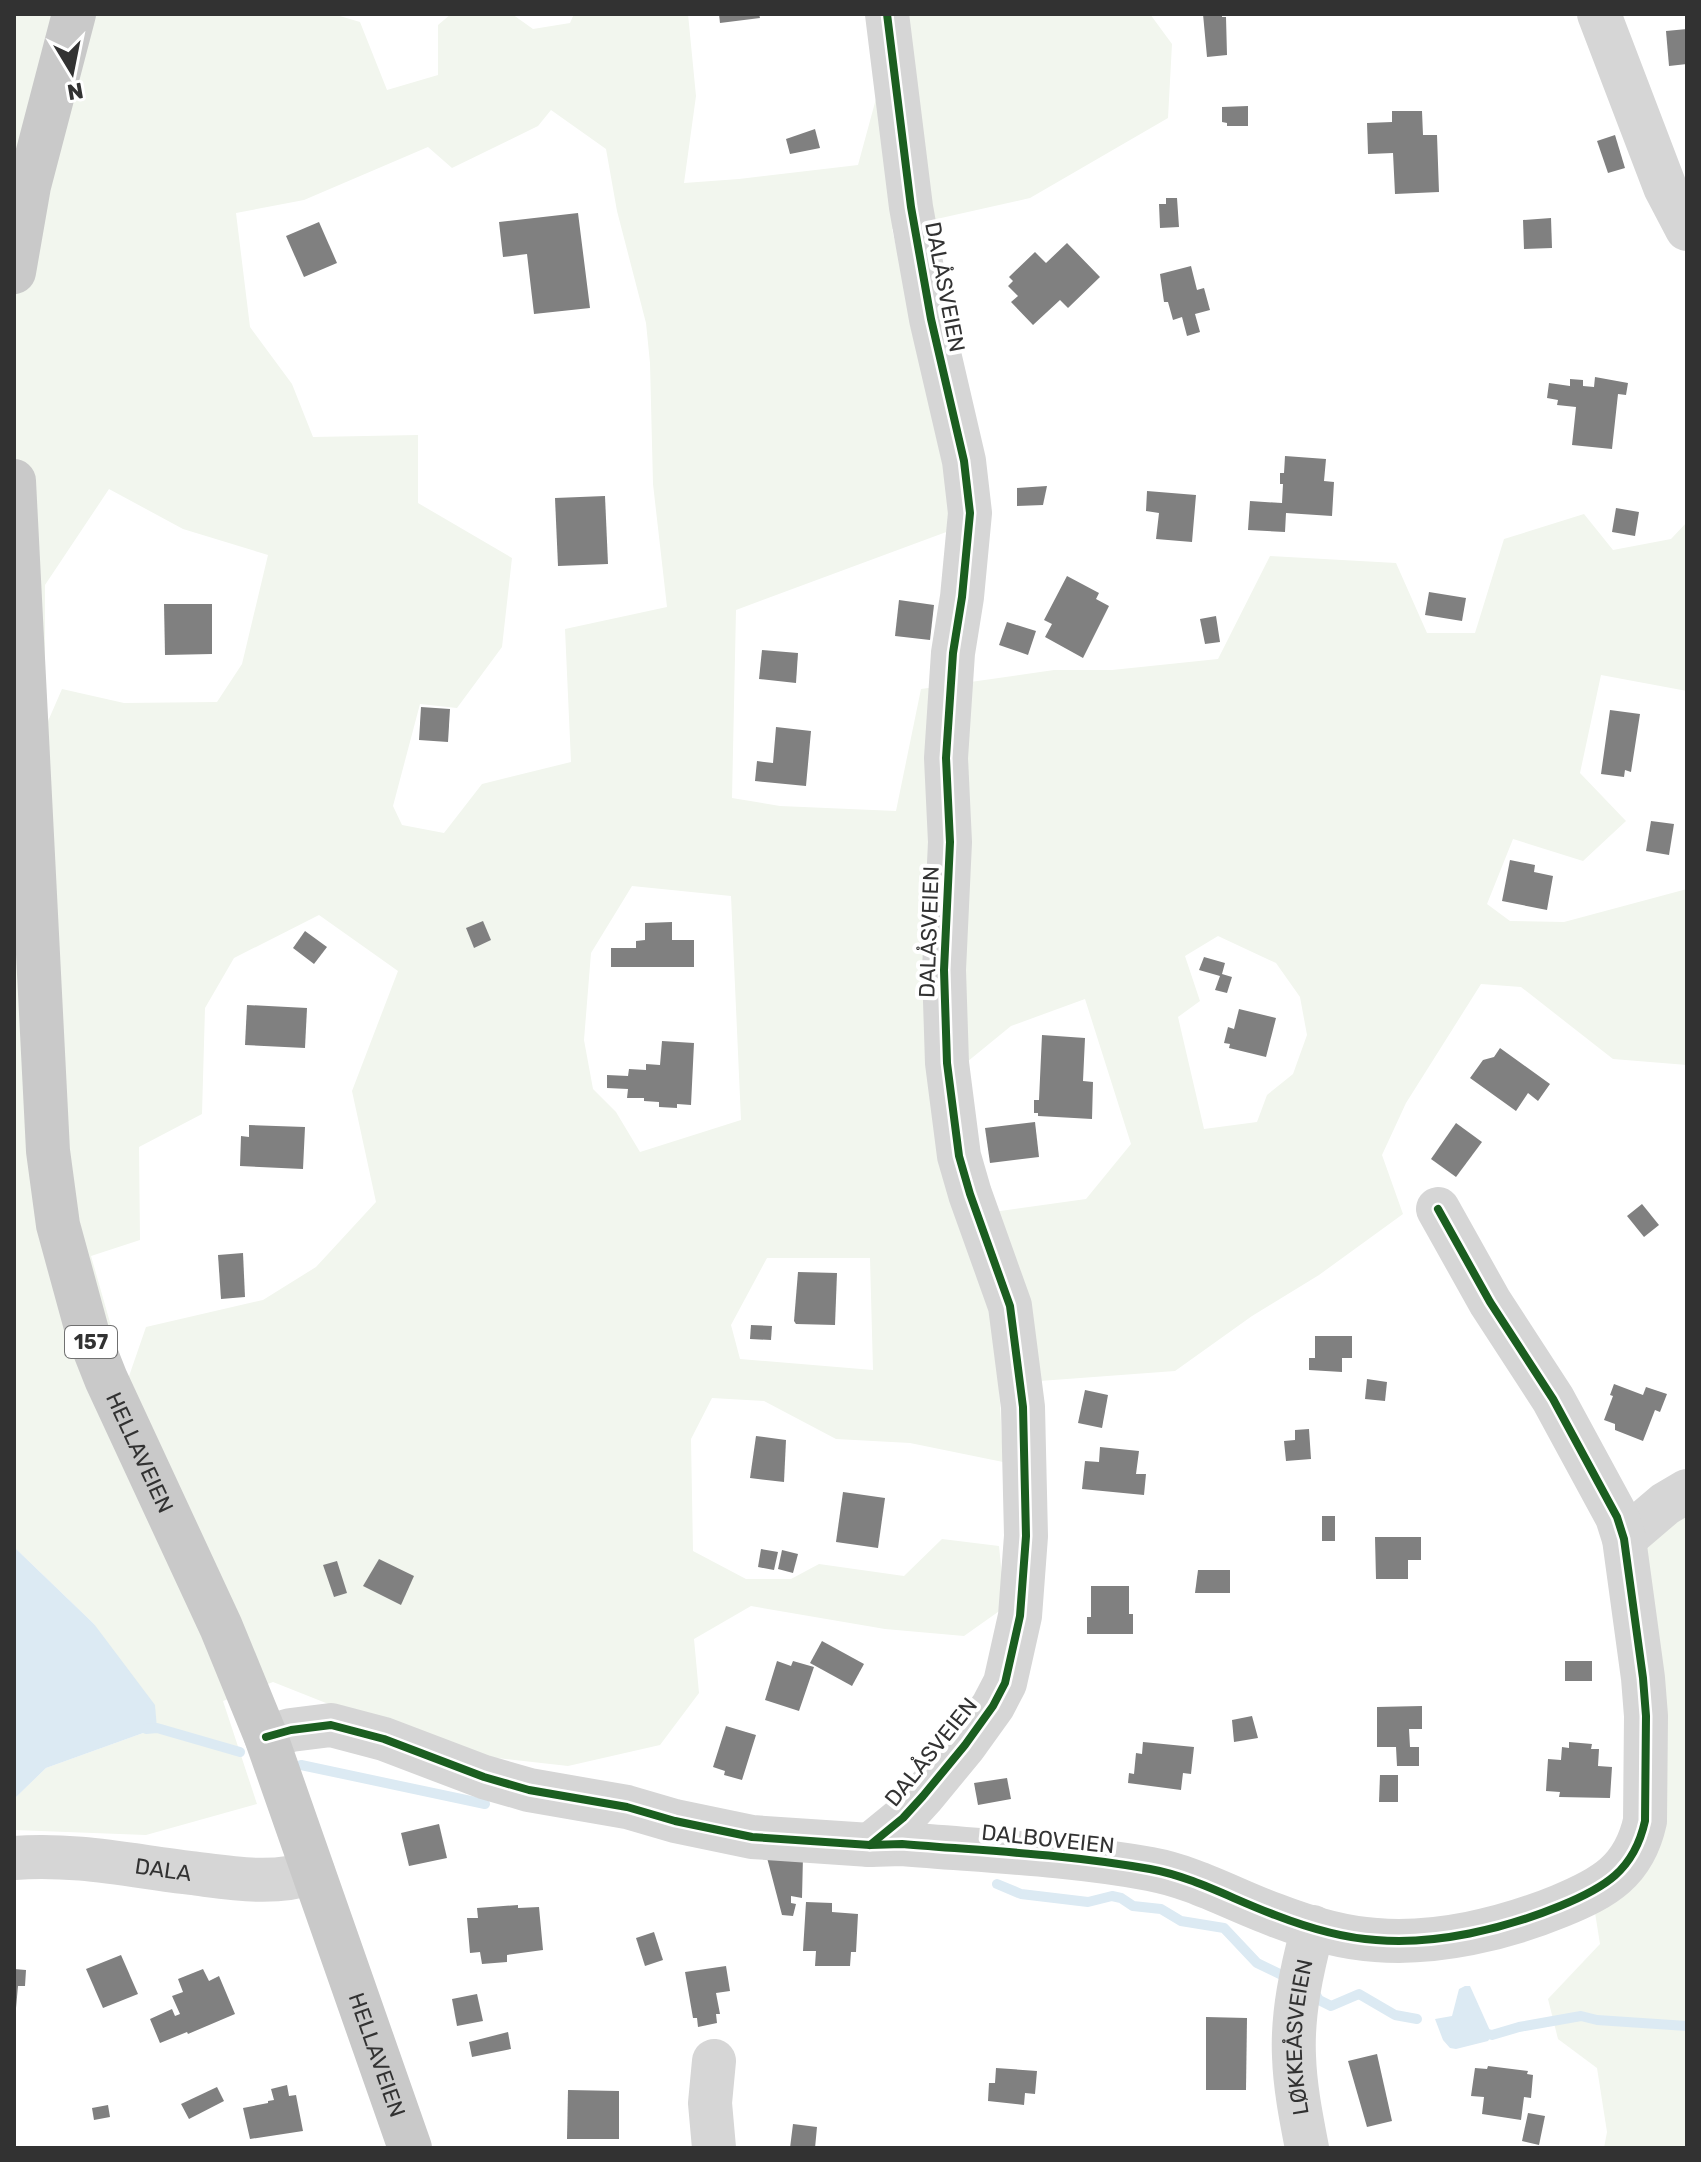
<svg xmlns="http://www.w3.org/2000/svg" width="1701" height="2162" viewBox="0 0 1701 2162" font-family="Rubik,sans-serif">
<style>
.green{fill:#f2f6ee;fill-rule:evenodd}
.water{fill:#dceaf3}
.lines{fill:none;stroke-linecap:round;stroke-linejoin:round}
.stream{stroke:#dceaf3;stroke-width:10}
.building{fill:#808080}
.minor{stroke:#d6d6d6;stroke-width:44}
.major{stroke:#c9c9c9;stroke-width:44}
.cycleway-casing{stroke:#fff;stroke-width:13}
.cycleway{stroke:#1b5e20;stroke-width:8}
.labels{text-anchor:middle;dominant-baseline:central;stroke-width:8;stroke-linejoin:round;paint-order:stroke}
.shield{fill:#fff;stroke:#707070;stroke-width:2}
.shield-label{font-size:20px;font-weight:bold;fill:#323232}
.street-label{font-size:22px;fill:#323232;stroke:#fff}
</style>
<rect width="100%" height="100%" fill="#fff"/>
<g class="green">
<path d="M14,14H333L360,22L387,90L438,75V25L451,14H512L533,29L570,23L574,14H688L696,96L684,183L739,179L858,165L899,14H1150L1172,44L1168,118L1030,198L892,229L951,486L949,531L736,610L732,798L780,806L896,811L921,689L1054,670H1112L1218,659L1270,556L1396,563L1427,633H1475L1504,539L1584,514L1613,550L1671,539L1687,522V691L1601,675L1580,773L1626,821L1583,861L1513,839L1487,904L1510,921L1564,922L1687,889V1065L1613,1059L1521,987L1481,984L1406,1103L1382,1155L1403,1214L1319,1275L1252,1316L1175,1371L999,1384L1003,1462L910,1443L836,1439L764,1401L712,1398L691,1439L693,1551L746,1579H791L819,1564L904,1576L942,1539L999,1546L1005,1607L964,1636L885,1629L751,1606L694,1639L699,1693L660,1745L568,1766L452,1753L273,1682L223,1701L257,1804L146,1835L14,1830V1799L46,1768L157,1728L94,1624L14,1547ZM551,110L606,149L617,211L646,323L650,363L653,484L667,607L565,629L571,762L482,784L444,833L402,825L393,806L420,704L457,708L502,647L512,558L418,503V435L313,437L292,384L250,327L236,213L304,200L428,147L452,168L538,126ZM109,489L183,529L268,555L242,664L217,702L124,703L62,689L45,728V585ZM632,886L731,896L741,1120L640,1152L616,1112L593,1089L584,1040L591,953ZM319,915L398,971L352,1091L376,1202L316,1267L263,1300L146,1327L127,1382L91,1256L140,1240L139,1147L202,1114L205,1008L234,958ZM1218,936L1276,963L1300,997L1307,1035L1293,1074L1267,1095L1257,1122L1204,1129L1178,1017L1200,1001L1185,956ZM1085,999L1131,1144L1086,1199L965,1216L929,1093L1011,1026ZM767,1258H870L873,1370L740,1359L731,1325Z"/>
<path d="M1687,1506V2148H1604L1607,2132L1597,2068L1558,2039L1548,1999L1600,1944L1593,1900L1622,1883L1641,1553Z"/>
</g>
<g class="water">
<path d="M14,1547L94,1624L155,1705L157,1728L46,1768L14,1799Z"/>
<path d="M1465,1986H1470L1492,2035L1488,2041L1456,2049L1450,2048L1443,2040L1435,2019L1452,2016L1459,1989Z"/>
</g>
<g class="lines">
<g class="stream">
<path d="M146,1729L157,1728L240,1752"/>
<path d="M301,1765L485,1804"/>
<path d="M997,1884L1021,1894L1088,1902L1112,1896L1121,1898L1133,1906L1161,1909L1181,1921L1224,1928L1257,1963L1290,1979"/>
<path d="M1314,1992L1319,2000L1331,2006L1359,1994L1395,2015L1417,2019"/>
<path d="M1480,2032L1492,2035L1519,2027L1581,2016L1597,2020L1687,2026"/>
</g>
</g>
<g class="building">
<path d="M719,14H759L760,18L720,23Z"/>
<path d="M1203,14H1222V17H1226L1227,55L1207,57Z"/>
<path d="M1687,29V64L1669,66L1666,31Z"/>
<path d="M1248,106V126H1227V123L1222,122V107Z"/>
<path d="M1392,111H1422L1423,135H1437L1439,192L1395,194L1393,153L1368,154L1367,123L1392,122Z"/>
<path d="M815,129L820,148L790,154L786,139Z"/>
<path d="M1615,135L1625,168L1608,173L1597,141Z"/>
<path d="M1166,198H1177L1179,227L1160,228L1159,204H1166Z"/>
<path d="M578,213L590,308L534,314L527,254L503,257L499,222Z"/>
<path d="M1551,218L1552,248L1524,249L1523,220Z"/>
<path d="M319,222L337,263L304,277L286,236Z"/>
<path d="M1067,243L1100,277L1068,308L1060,300L1033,325L1011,302L1018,296L1008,286L1013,281L1009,277L1035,252L1046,263Z"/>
<path d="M1191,266L1197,290L1204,288L1210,310L1195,314L1200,332L1187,336L1182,317L1173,320L1168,302H1164L1160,274Z"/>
<path d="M1595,377L1628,383L1626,395L1618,394L1612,449L1572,445L1576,407L1557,405L1558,400L1547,398L1549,383L1570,386V379L1583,380V386L1594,387Z"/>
<path d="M1285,456L1326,459L1324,481L1334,482L1332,516L1286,513L1285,532L1248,530L1250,501L1282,503L1283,484H1280V473H1284Z"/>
<path d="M1047,486L1043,505L1017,506V488Z"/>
<path d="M1147,491L1196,495L1192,542L1156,539L1159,513L1146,511Z"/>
<path d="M605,496L608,564L558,566L555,498Z"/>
<path d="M1616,508L1639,512L1635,536L1612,532Z"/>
<path d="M1067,576L1099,593L1096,599L1109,606L1083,658L1045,637L1052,624L1044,620Z"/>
<path d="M1429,592L1466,598L1462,621L1425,615Z"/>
<path d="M899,600L934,605L930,640L895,636Z"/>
<path d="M164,604H212V654L165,655Z"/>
<path d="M1216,616L1220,642L1205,644L1200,619Z"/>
<path d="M1007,622L1036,631L1028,655L999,645Z"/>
<path d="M762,650L798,653L796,683L759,679Z"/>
<path d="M421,707L450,709L448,742L419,740Z"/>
<path d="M1610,710L1640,714L1631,772L1625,770L1624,777L1601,774Z"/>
<path d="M776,727L811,731L806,786L755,781L757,761L773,763Z"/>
<path d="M1651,821L1674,824L1669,855L1646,851Z"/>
<path d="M1510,860L1535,865L1534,872L1553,876L1547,910L1502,901Z"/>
<path d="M483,921L491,940L474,948L466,928Z"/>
<path d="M672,922V940H694V967H611V948H636V941L645,940V923Z"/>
<path d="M305,931L327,947L314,964L293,948Z"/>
<path d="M1204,957L1225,963L1222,974L1232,977L1227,993L1215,990L1220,976L1199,970Z"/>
<path d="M247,1005L307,1008L305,1048L245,1045Z"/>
<path d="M1239,1009L1276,1018L1266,1057L1229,1048L1230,1044L1224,1043L1228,1027L1234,1029Z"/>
<path d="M1042,1035L1085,1038L1083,1081L1093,1082L1092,1119L1038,1116V1113H1034V1100H1039Z"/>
<path d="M662,1041L694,1043L691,1105L677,1104V1108L659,1107V1102L644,1101V1098H627L628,1089L607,1088V1075L628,1076L629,1069L646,1070V1064L660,1065Z"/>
<path d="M1500,1048L1550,1084L1538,1101L1528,1093L1516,1111L1470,1078L1483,1060L1494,1057Z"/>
<path d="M1035,1122L1039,1157L990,1163L985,1128Z"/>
<path d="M1456,1123L1482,1142L1456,1177L1431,1159Z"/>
<path d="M249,1125L305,1127L303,1169L240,1166L241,1136L249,1137Z"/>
<path d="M1642,1204L1659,1225L1644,1237L1627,1216Z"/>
<path d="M243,1253L245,1297L221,1299L218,1255Z"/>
<path d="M798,1272L837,1273L835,1325L796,1324L794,1321Z"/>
<path d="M751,1325L772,1326L771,1340L750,1339Z"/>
<path d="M1315,1336H1352V1358H1342V1372L1309,1370V1358H1315Z"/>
<path d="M1367,1379L1387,1382L1385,1401L1365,1399Z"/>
<path d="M1614,1384L1643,1395L1646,1387L1667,1394L1660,1412L1655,1410L1643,1441L1615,1430V1424L1604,1420L1613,1396L1610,1395Z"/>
<path d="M1085,1390L1108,1395L1102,1428L1078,1423Z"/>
<path d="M1309,1429L1311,1459L1286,1461L1284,1441L1295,1440V1430Z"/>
<path d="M756,1436L786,1440L784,1482L750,1478Z"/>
<path d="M1100,1447L1139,1451L1136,1474H1146L1144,1495L1082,1489L1085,1461L1099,1462Z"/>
<path d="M843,1492L885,1498L878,1548L836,1542Z"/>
<rect x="1322" y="1516" width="13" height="25"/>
<path d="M1375,1537H1421V1560H1408V1579H1376Z"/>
<path d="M761,1549L778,1552L774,1570L758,1567Z"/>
<path d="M782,1550L798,1554L793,1573L778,1569Z"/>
<path d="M379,1559L414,1576L401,1605L363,1586Z"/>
<path d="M337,1561L347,1593L334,1597L323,1565Z"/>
<path d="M1198,1570H1230V1593H1195Z"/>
<path d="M1091,1586H1129V1614H1133V1634H1087V1617H1091Z"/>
<path d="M822,1641L864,1664L852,1686L810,1663Z"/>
<path d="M777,1661L791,1666L793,1661L814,1667L799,1711L765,1700Z"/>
<rect x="1565" y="1661" width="27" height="20"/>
<path d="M1422,1706V1729H1409L1410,1747H1419V1766H1397L1396,1747H1377V1707Z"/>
<path d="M1252,1716L1258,1738L1234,1742L1232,1720Z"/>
<path d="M726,1726L756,1735L742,1780L724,1775L725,1771L713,1767Z"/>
<path d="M1143,1742L1194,1747L1191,1774L1183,1773L1181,1790L1128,1783L1129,1773L1134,1774L1136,1753L1142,1754Z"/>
<path d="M1569,1742L1592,1744L1591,1749H1599L1598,1766L1612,1767L1610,1798L1559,1797L1560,1792L1546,1791L1548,1759L1561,1760L1562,1747L1569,1748Z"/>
<path d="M1380,1775H1398V1802H1379Z"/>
<path d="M1007,1778L1011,1799L978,1805L974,1783Z"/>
<path d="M439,1824L447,1858L409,1866L401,1833Z"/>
<path d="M766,1854L803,1856L802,1898L791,1896V1903L796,1904L793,1916L782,1915Z"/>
<path d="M806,1902L832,1903V1912L858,1914L856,1952H851L850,1966H815L816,1951H803Z"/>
<path d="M518,1905V1908L539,1907L543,1950L507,1955V1962L482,1964L480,1952L470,1953L467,1918H478L477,1908Z"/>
<path d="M654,1932L663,1960L645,1966L636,1938Z"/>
<path d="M121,1955L138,1994L103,2008L86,1969Z"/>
<path d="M726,1966L730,1991L716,1993L720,2014H716L717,2023L698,2027L697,2018H693L685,1972Z"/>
<path d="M14,1969L26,1970L25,1986H18L16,2008H14Z"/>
<path d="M203,1969L209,1981L219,1976L235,2014L188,2034L187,2032L160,2043L150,2019L172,2009L175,2016L180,2014L172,1996L183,1992L178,1979Z"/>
<path d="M477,1994L483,2021L457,2026L452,1999Z"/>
<path d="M1206,2017L1247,2018L1246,2090H1206Z"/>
<path d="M508,2032L511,2049L472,2057L469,2042Z"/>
<path d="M1377,2054L1392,2121L1367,2127L1348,2061Z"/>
<path d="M1488,2066L1528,2071L1527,2074L1533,2075L1531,2098L1524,2097L1521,2120L1482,2114L1484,2097L1471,2096L1475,2068L1487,2069Z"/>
<path d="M996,2068L1037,2071L1035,2094L1025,2093L1024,2105L988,2101L989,2083H995Z"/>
<path d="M287,2085L289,2096L296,2095L303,2131L250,2139L243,2108L268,2103V2101L274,2100L271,2089Z"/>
<path d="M217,2087L224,2101L189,2119L181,2104Z"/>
<path d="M568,2090L619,2091V2139H567Z"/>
<path d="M108,2105L110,2117L94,2120L92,2108Z"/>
<path d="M1528,2113L1545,2116L1539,2145L1522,2141Z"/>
<path d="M793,2124L817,2127L815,2148H790Z"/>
</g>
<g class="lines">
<g class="minor">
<path d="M1599,14L1665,187L1687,229"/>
<path d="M1624,1539L1665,1504L1687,1491"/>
<path d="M266,1737L291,1730L331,1725L384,1739L484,1777L529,1790L627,1807L675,1821L752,1837L870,1845L902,1844C984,1851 1068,1854 1150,1869C1194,1877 1234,1900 1275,1915C1306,1927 1342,1938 1376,1940C1436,1945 1504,1929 1560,1906C1604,1888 1634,1871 1645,1821L1646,1716L1643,1678L1624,1539L1617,1517L1553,1399L1490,1302L1438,1209"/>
<path d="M870,1845L903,1818L923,1796L965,1745L993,1706L1005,1683L1020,1616L1026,1536L1023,1407L1010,1306L970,1194L959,1156L947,1063L944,970L950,842L946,758L953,653L962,597L970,513L964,461L931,319L911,207L887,14"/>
<path id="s1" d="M14,1858C74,1853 132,1866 191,1873C232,1878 274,1886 313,1872"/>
<path d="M714,2061L710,2103L714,2148"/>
<path id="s2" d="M1307,2148C1301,2117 1295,2087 1294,2056C1292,2013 1302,1969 1313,1927"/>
</g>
<g class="major">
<path d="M14,272L29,186L74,14"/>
<path id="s3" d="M14,481L48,1151L58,1225L87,1331L106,1379L221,1627L266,1737L410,2148"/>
</g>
<defs>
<g id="cycleway">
<path d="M266,1737L291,1730L331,1725L384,1739L484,1777L529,1790L627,1807L675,1821L752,1837L870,1845L902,1844C984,1851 1068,1854 1150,1869C1194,1877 1234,1900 1275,1915C1306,1927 1342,1938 1376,1940C1436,1945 1504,1929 1560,1906C1604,1888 1634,1871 1645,1821L1646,1716L1643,1678L1624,1539L1617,1517L1553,1399L1490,1302L1438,1209"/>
<path d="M870,1845L903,1818L923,1796L965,1745L993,1706L1005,1683L1020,1616L1026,1536L1023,1407L1010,1306L970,1194L959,1156L947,1063L944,970L950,842L946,758L953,653L962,597L970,513L964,461L931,319L911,207L887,14"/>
</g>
</defs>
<use href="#cycleway" class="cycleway-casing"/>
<use href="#cycleway" class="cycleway"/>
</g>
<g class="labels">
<rect class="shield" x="65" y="1326" width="52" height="32" rx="6"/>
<g class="shield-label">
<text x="91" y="1342">157</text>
</g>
<g class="street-label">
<text transform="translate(945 287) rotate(79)">DALÅSVEIEN</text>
<text transform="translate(929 932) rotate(-88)">DALÅSVEIEN</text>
<text stroke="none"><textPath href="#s3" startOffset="988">HELLAVEIEN</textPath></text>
<text transform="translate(931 1752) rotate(-51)">DALÅSVEIEN</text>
<text transform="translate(1048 1839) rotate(6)">DALBOVEIEN</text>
<text stroke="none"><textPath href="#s1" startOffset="150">DALA</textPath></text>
<text stroke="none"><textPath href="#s2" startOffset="112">LØKKEÅSVEIEN</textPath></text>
<text stroke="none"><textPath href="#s3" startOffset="1636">HELLAVEIEN</textPath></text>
</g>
</g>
<rect width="1701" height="2162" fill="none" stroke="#323232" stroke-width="32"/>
<g transform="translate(72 72) rotate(170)" stroke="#ffffff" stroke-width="6" paint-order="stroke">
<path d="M0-6L14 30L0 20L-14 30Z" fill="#323232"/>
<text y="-12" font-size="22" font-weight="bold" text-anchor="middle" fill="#323232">N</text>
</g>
</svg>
